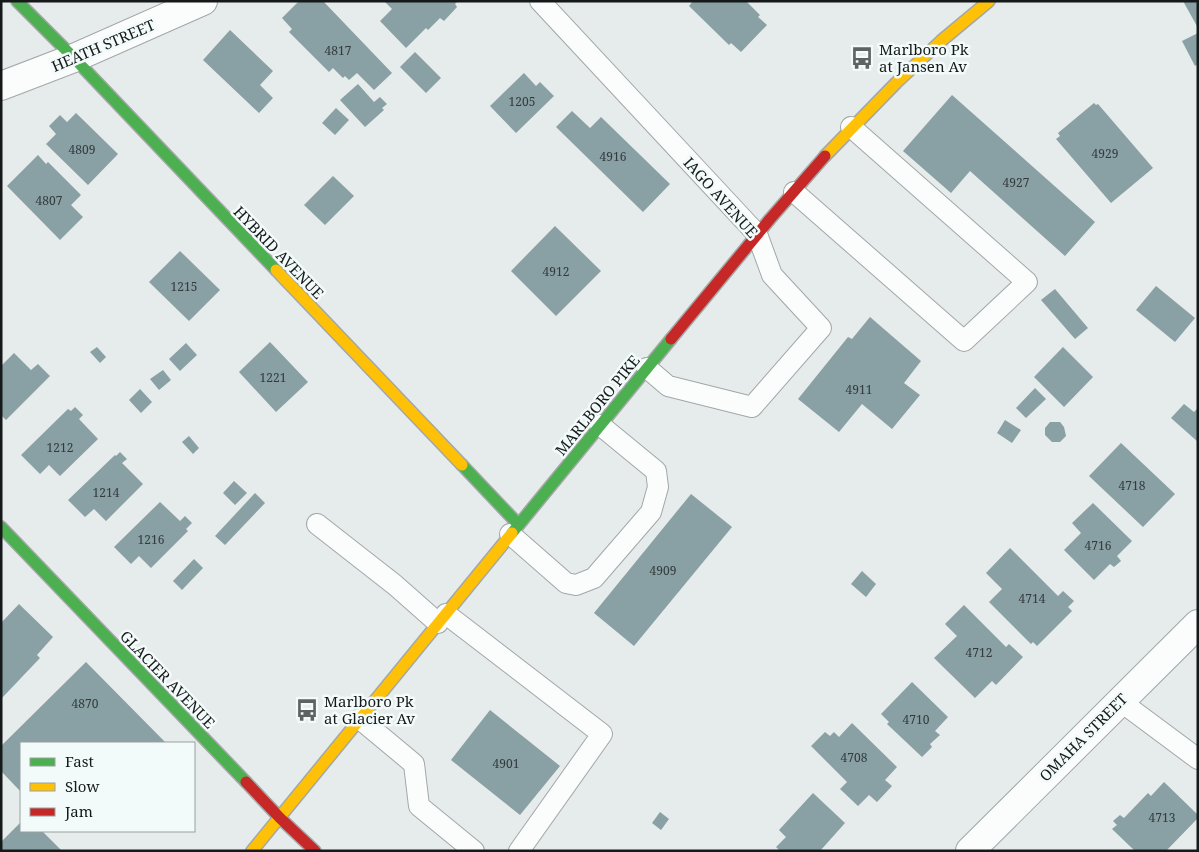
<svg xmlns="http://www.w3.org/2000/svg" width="1199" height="852" viewBox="0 0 1199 852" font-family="'Noto Serif',serif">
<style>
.building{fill:#89a0a4}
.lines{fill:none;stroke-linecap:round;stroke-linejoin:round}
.lane-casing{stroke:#a3a7a7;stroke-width:22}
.street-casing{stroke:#a3a7a7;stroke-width:30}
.fast-casing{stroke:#a3a7a7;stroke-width:14}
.slow-casing{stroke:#a3a7a7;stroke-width:14}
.jam-casing{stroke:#a3a7a7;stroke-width:14}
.lane{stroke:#fbfcfc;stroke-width:20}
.street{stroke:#fbfcfc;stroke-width:28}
.fast{stroke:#4caf50;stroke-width:11}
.slow{stroke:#ffc107;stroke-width:11}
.jam{stroke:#c62828;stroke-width:11}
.labels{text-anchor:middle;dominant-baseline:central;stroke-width:5;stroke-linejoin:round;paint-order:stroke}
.number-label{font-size:12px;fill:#333b3c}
.street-label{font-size:15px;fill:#161919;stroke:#f2fbfa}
.poi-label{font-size:15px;fill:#161919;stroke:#f2fbfa;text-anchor:start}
</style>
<rect width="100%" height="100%" fill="#e6ebeb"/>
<g class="building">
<path d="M299,1H323L392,73L374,90L357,73L349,80L345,76L343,78L333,68L329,72L289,32L292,29L282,18Z"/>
<path d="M384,1H458L455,4L457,7L444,21L440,18L428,30L426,28L406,48L380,21L392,9Z"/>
<path d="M693,1H746L760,15L758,17L767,25L741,52L731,43L729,45L689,6Z"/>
<path d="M1183,1H1198V28Z"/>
<path d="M230,30L273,71L260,85L273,98L259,113L203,60Z"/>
<path d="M1198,33V64L1195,66L1182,41Z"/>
<path d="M415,52L441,78L426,93L400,67Z"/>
<path d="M524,73L536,86L540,82L554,96L516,133L490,106Z"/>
<path d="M358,84L374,102L380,97L387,104L382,108L384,110L365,127L340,100Z"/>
<path d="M952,95L1095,222L1065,256L970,171L951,193L903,151Z"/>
<path d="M1094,103L1096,105L1098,104L1153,168L1111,203L1056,139L1060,136L1058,133Z"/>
<path d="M336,108L349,120L335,135L322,123Z"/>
<path d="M572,111L590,128L601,117L670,184L643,212L556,127Z"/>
<path d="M76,113L118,154L88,185L46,144L56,134L49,126L60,115L67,122Z"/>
<path d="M38,155L46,164L48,162L81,195L71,205L83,217L60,240L7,186Z"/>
<path d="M333,176L354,196L325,225L304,205Z"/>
<path d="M555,226L601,271L556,316L511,271Z"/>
<path d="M180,251L220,290L189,321L149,282Z"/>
<path d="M1156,286L1195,318L1175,342L1136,310Z"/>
<path d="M1055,289L1088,328L1075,339L1041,300Z"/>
<path d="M870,317L921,361L904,383L920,395L892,429L862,404L839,432L798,399L848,337L852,339Z"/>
<path d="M270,342L308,382L276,412L239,372Z"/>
<path d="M186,343L197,355L180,371L169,359Z"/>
<path d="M97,347L106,357L100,363L90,352Z"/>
<path d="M1063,347L1093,377L1064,407L1034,377Z"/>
<path d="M14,353L31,370L38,364L50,376L6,420L1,415V366Z"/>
<path d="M163,370L171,380L159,390L150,379Z"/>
<path d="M1035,388L1046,399L1026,418L1016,408Z"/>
<path d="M140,389L152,402L141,413L129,400Z"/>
<path d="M1184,404L1194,412L1198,408V442L1171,418Z"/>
<path d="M75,407L83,415L79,419L98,439L60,476L49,465L40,474L21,455L68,409L71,411Z"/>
<path d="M1005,420L1021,430L1012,443L997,433Z"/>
<path d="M1050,422H1060L1064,427L1066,436L1060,442H1052L1045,435V428Z"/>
<path d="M189,436L199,448L193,454L182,442Z"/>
<path d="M1121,443L1175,494L1143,527L1089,476Z"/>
<path d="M120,452L127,459L122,463L143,484L106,521L94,509L85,517L68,500L115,455L116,456Z"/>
<path d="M234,481L247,493L235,505L223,493Z"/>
<path d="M255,493L265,503L225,545L215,536Z"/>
<path d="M691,494L732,527L634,646L594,613Z"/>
<path d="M160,502L180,521L185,516L192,523L186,529L188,531L151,568L139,556L131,564L114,547Z"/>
<path d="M1093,503L1132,541L1117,556L1121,561L1114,567L1110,564L1094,580L1064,550L1081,533L1072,523Z"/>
<path d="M1010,548L1058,596L1063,591L1074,601L1068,607L1072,611L1037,646L1033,642L1031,644L989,602L1002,589L986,573Z"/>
<path d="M194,559L203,568L182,590L173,581Z"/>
<path d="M862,571L876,584L866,597L851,584Z"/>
<path d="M19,604L53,637L37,655L40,658L1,699V623Z"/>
<path d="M964,605L1006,647L1009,644L1023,657L996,685L992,681L975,698L934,658L957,636L945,624Z"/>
<path d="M86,662L166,743H21V792L1,771V746Z"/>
<path d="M912,682L948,717L935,731L940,735L930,744L932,747L922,757L887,724L889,722L881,714Z"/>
<path d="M490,710L560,766L520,815L451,760Z"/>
<path d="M852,723L897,767L885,780L892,786L877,802L869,795L858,806L840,789L847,782L811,746L825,732L830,736L834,732L839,737Z"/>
<path d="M1164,782L1198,815V818L1166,851H1135L1112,829L1117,825L1113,821L1120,815L1124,818L1148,793L1151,796Z"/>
<path d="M813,793L845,823L820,851H780L776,847L786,837L779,830Z"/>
<path d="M660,812L669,819L661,830L652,823Z"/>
<path d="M21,822V831H42L62,851H1V842Z"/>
</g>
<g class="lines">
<defs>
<g id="lane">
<path d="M540,1L757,234L772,275L821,328L752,407L668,386L647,368"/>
<path d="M794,192L964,341L1027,282L851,127"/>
<path d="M317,524L395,585L438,623"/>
<path d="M510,534L566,583L576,585L594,578L651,512L658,487L656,471L600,425"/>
<path d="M446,614L602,734L519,851"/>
<path d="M1120,701L1198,759"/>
<path d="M360,719L414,764L419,806L474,851"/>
</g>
<g id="street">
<path d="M1,86L74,58L203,1"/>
<path d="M970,851L1198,624"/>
</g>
<g id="fast">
<path d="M17,1L74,58L276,270"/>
<path d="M462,465L518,524"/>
<path d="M1,527L246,782"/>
<path d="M512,533L671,339"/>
</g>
<g id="slow">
<path d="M825,156L896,83L941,41L989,1"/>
<path d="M276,270L462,465"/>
<path d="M252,851L512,533"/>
</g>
<g id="jam">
<path d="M671,339L770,219L825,156"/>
<path d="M246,782L280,818L315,851"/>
</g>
</defs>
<use href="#lane" class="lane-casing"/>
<use href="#street" class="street-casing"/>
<use href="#fast" class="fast-casing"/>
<use href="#slow" class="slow-casing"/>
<use href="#jam" class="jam-casing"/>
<use href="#lane" class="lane"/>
<use href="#street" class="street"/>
<use href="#fast" class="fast"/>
<use href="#slow" class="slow"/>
<use href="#jam" class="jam"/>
</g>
<defs>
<symbol id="bus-bare" viewBox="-9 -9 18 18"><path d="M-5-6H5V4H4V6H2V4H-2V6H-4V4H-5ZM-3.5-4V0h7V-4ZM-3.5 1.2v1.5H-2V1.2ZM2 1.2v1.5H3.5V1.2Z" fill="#5f6262" stroke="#f2fbfa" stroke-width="2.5" paint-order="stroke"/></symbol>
</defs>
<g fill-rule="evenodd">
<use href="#bus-bare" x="846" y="42" width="32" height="32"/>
<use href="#bus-bare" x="291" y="694" width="32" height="32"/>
</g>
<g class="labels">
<g class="number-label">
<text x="338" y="50">4817</text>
<text x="522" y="101">1205</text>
<text x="82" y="149">4809</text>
<text x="1105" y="153">4929</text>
<text x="613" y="156">4916</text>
<text x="1016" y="182">4927</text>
<text x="49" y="200">4807</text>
<text x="556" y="271">4912</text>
<text x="184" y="286">1215</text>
<text x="273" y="377">1221</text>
<text x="859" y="389">4911</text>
<text x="60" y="447">1212</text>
<text x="1132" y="485">4718</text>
<text x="106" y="492">1214</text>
<text x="151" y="539">1216</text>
<text x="1098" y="545">4716</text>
<text x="663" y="570">4909</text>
<text x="1032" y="598">4714</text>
<text x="979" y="652">4712</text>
<text x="85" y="703">4870</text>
<text x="916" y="719">4710</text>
<text x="854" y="757">4708</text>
<text x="506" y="763">4901</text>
<text x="1162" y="817">4713</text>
</g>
<g class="street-label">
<text transform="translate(103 45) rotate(-23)">HEATH STREET</text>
<text transform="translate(721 197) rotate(48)">IAGO AVENUE</text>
<text transform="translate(279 252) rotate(46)">HYBRID AVENUE</text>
<text transform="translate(597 405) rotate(-51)">MARLBORO PIKE</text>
<text transform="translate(168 679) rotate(46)">GLACIER AVENUE</text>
<text transform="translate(1083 737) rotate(-45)">OMAHA STREET</text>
</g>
<g class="poi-label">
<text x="879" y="49">Marlboro Pk<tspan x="879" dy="17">at Jansen Av</tspan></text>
<text x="324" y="701">Marlboro Pk<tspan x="324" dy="17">at Glacier Av</tspan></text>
</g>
</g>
<rect width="1199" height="852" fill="none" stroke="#161919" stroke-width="5"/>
<rect x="20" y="742" width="175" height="90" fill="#f2fbfa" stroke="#9aa1a0"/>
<rect x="30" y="758" width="25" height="8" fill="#4caf50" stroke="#9aa1a0"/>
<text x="65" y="767" font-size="15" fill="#161919">Fast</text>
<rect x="30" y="783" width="25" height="8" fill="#ffc107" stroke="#9aa1a0"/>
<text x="65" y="792" font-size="15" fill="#161919">Slow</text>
<rect x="30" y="808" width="25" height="8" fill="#c62828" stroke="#9aa1a0"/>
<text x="65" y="817" font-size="15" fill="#161919">Jam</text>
</svg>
